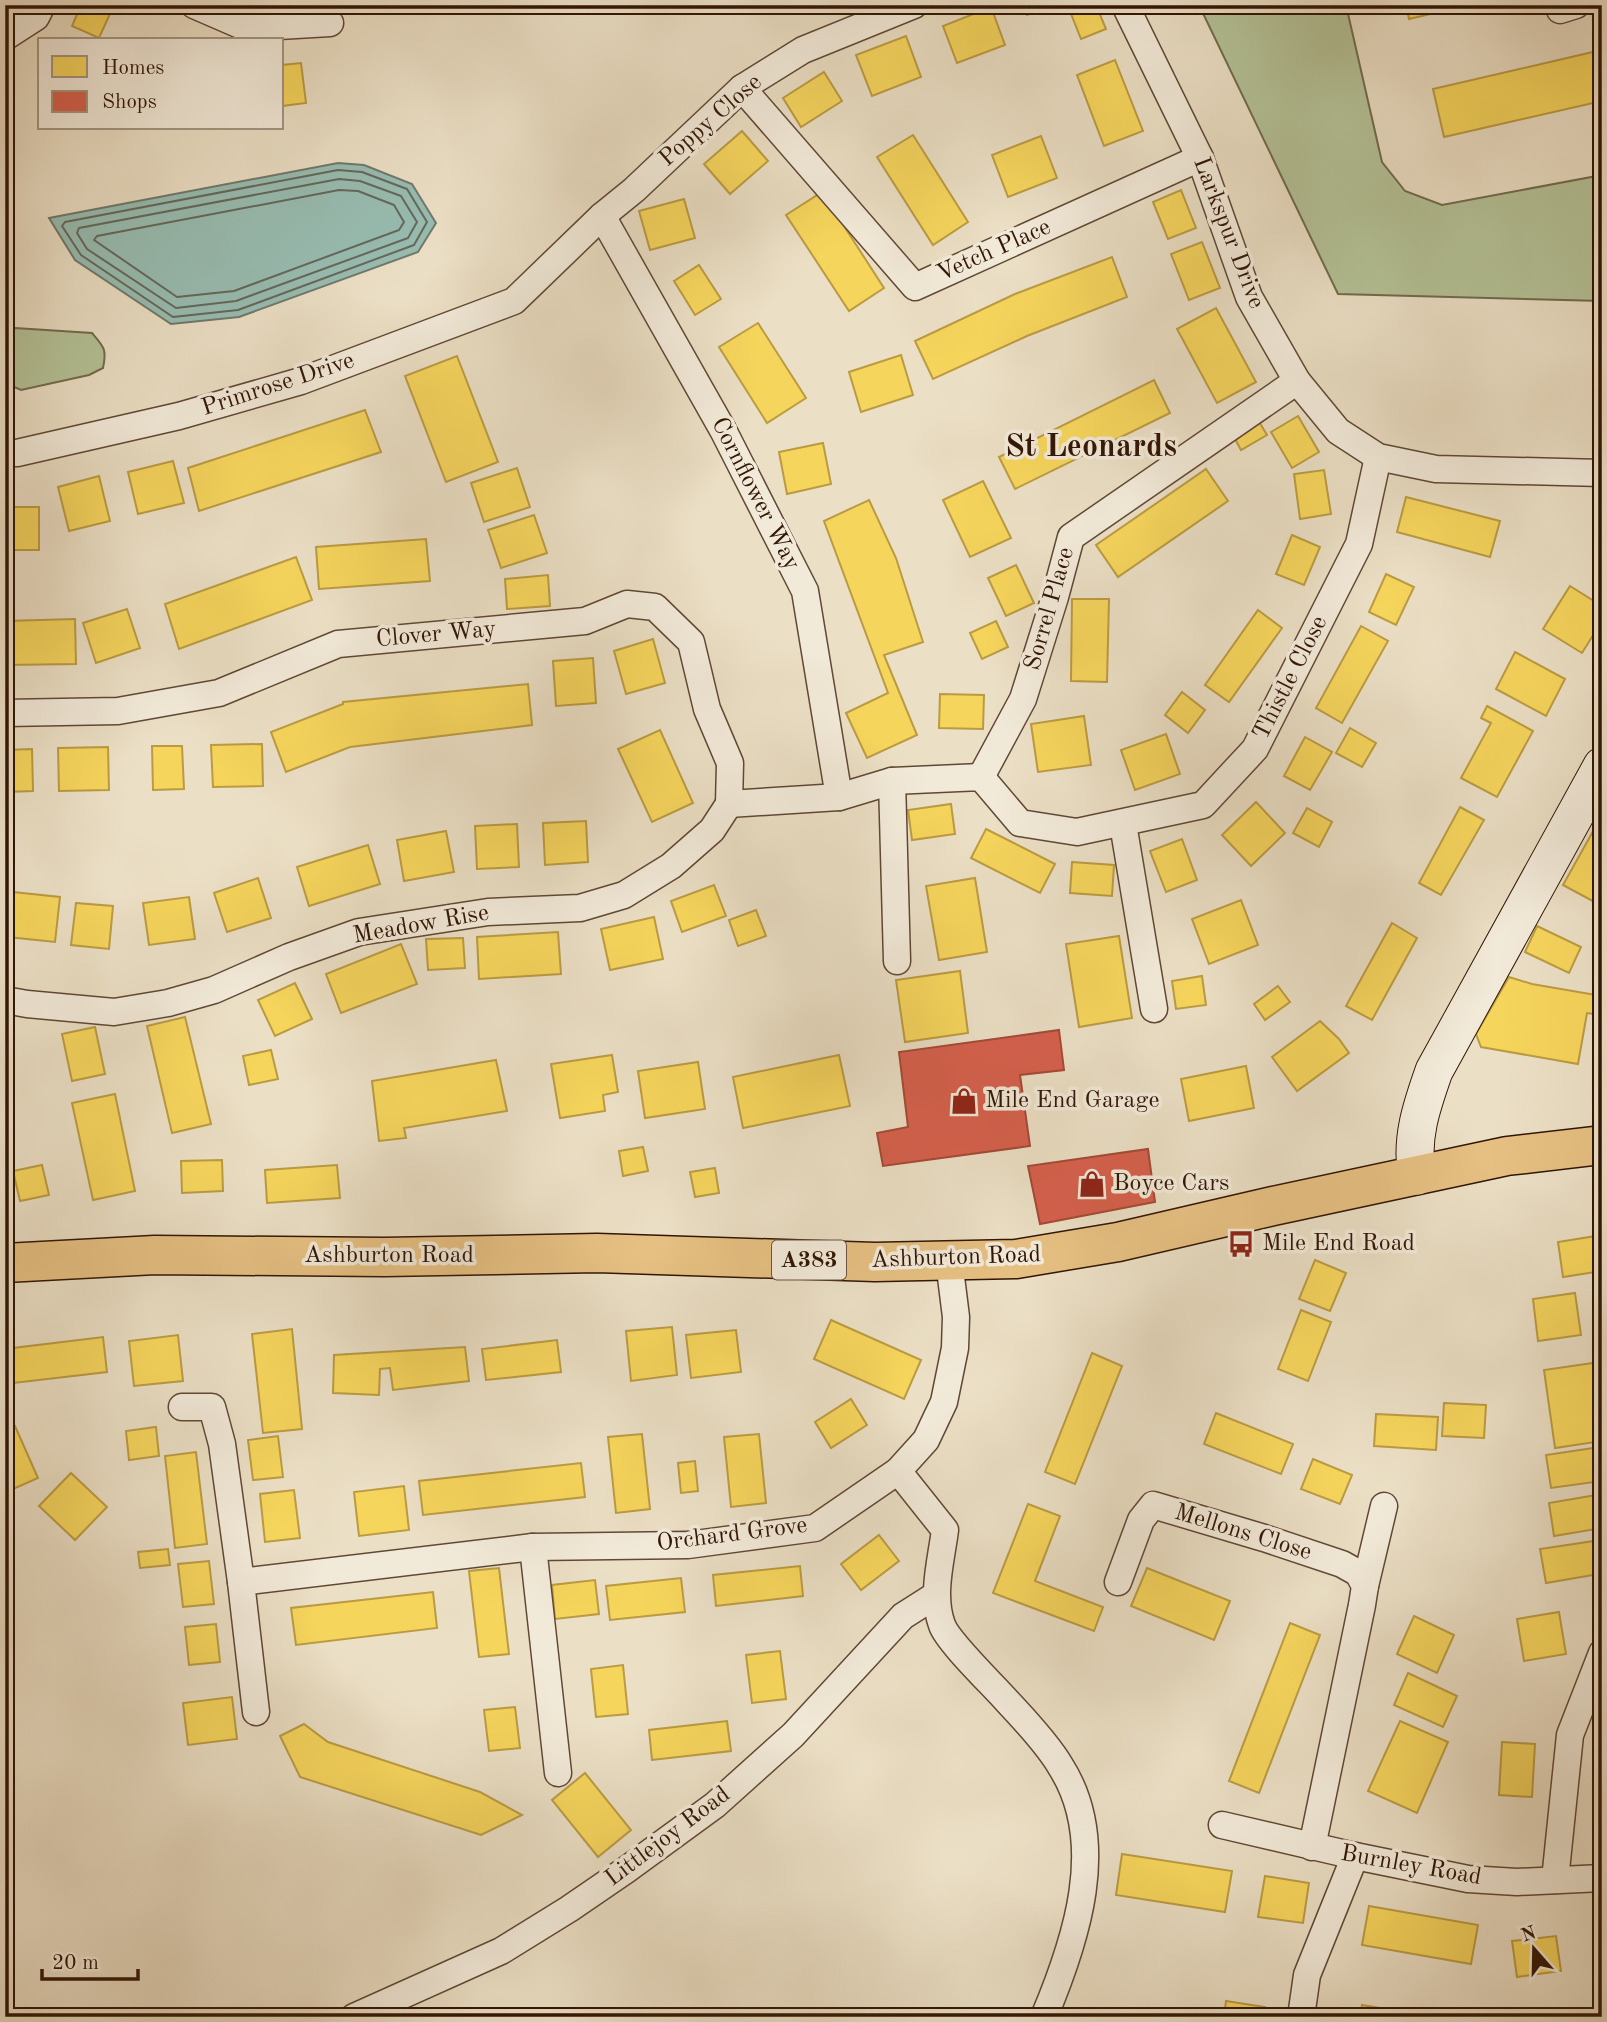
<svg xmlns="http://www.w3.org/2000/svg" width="1607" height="2022" viewBox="0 0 1607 2022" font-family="'Old Standard TT',serif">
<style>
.green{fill:#b4c297;stroke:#726c4e;stroke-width:2}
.water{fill:#98bdb2;stroke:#6f7a6d;stroke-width:2}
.homes{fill:#f6d55c;stroke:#bb9b42;stroke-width:2}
.shops{fill:#d6604d;stroke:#a44a37;stroke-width:2}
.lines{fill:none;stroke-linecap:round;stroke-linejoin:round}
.shore{stroke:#64695c;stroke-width:2}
.street-casing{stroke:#604835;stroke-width:29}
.secondary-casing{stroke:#311505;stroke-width:39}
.primary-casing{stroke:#311505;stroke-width:41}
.street{stroke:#f2ead9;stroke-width:26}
.secondary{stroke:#f2ead9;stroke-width:37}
.primary{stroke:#e6c082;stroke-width:38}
.labels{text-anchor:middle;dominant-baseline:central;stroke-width:7;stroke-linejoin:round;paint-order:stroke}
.shield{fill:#f2ead9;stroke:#6b5545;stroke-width:2}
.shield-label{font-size:23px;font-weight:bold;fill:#311505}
.street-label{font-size:24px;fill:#311505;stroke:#f2ead9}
.poi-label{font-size:24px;fill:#311505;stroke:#f2ead9;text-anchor:start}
.district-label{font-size:32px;font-weight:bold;fill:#311505;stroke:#f2ead9}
</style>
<rect width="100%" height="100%" fill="#ebdfc5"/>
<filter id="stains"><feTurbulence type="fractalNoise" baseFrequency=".00286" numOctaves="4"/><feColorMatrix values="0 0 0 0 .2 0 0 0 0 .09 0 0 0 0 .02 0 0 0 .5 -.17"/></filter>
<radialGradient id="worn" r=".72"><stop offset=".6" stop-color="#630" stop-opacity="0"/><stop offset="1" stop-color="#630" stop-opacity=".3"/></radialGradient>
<g class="green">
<path d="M1199,5H1346L1382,162L1405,191L1442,205L1602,175V301L1338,294Z"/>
<path d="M15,328L92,333C104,347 107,349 103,368L89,375L21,390L5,383V331Z"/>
</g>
<path class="water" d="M338,163L364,165L412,184L436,223L418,252L239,317L171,324L75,260L49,218Z"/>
<g class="homes">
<path d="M81,5H114L99,38L72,26Z"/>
<path d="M1023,5H1052L1027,15Z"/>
<path d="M1052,5H1096L1106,29L1081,39L1071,14Z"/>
<path d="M1406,5H1469L1409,19Z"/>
<path d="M991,7L1005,45L957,63L943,26Z"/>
<path d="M906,36L921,77L872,96L856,55Z"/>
<path d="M1597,51L1602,71V101L1444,137L1433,89Z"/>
<path d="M1115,60L1143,131L1104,146L1077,75Z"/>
<path d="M301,63L306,103L282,106V65Z"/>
<path d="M824,72L842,101L801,127L783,98Z"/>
<path d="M742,131L768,161L730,194L704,164Z"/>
<path d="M913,135L968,222L933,245L877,157Z"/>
<path d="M1041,136L1057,178L1008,197L992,155Z"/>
<path d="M1181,190L1196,228L1168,239L1153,202Z"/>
<path d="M822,192L884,288L849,311L786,215Z"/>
<path d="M684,199L695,238L650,250L639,211Z"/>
<path d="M1202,242L1220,288L1189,300L1171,254Z"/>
<path d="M1112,257L1127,297L1027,336L933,379L915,341L1015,294Z"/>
<path d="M699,265L721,299L695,315L674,281Z"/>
<path d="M1216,308L1256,382L1217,403L1177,329Z"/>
<path d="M758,323L806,398L767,423L719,347Z"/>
<path d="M901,355L913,395L861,412L849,372Z"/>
<path d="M457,356L498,462L446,482L405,376Z"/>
<path d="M1154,380L1170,413L1015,489L999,457Z"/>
<path d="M365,410L381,452L199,511L188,468Z"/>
<path d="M1298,416L1319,452L1292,468L1271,432Z"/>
<path d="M1258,420L1267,435L1241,450L1233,435Z"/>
<path d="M823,443L831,484L787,494L779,452Z"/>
<path d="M173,461L184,503L138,514L128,472Z"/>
<path d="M517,468L530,507L484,522L471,483Z"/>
<path d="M1206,469L1228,501L1118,577L1096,545Z"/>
<path d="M1324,470L1331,514L1300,519L1294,474Z"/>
<path d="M99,476L110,521L69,531L58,487Z"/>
<path d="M983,481L1011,538L970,557L943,500Z"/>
<path d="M1406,497L1500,521L1490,557L1397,532Z"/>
<path d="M869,500L896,558L923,642L884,655L917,735L867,758L846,713L888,693L824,521Z"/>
<rect x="5" y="507" width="34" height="43"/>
<path d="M534,515L547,553L501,568L488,530Z"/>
<path d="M1292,535L1320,547L1304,585L1276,574Z"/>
<path d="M426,539L430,581L319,589L316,547Z"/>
<path d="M296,557L312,600L179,649L165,604Z"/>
<path d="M1016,565L1034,603L1006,616L988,578Z"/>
<path d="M1386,574L1414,587L1396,625L1369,612Z"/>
<path d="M548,575L550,606L507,609L505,579Z"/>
<path d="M1570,586L1602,606V621L1582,653L1543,629Z"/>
<path d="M1072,599H1109L1107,682L1071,681Z"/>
<path d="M127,609L140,648L96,663L83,623Z"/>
<path d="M1258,610L1282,628L1229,702L1205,685Z"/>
<path d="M75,619L76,664L5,665V621Z"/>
<path d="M996,621L1008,647L982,659L970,633Z"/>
<path d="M1361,626L1388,641L1342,723L1316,708Z"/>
<path d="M653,639L665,683L626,694L614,651Z"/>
<path d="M1515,652L1565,679L1546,716L1496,689Z"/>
<path d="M593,658L596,703L556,706L553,661Z"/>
<path d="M528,684L532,725L350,747L286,772L271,732L343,704V702Z"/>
<path d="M1182,692L1205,710L1188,733L1165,715Z"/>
<path d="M940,694L984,695L983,729L939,728Z"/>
<path d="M1487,706L1533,731L1497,797L1461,778L1491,723L1481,718Z"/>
<path d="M1084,716L1091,765L1038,772L1031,724Z"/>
<path d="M1350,728L1376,743L1362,767L1336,753Z"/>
<path d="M660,730L693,803L652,822L618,749Z"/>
<path d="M1166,734L1180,774L1135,790L1121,750Z"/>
<path d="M1305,737L1332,752L1310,790L1284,776Z"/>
<path d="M262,744L263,786L213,787L211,745Z"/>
<path d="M152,746H182L184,789L153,790Z"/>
<path d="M108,747L109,790L59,791L58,748Z"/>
<path d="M32,749L33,791L5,792V750Z"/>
<path d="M1256,802L1285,833L1251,866L1222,835Z"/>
<path d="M951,804L955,834L912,840L908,810Z"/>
<path d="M1460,807L1484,820L1441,895L1419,883Z"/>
<path d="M1307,808L1332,822L1319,847L1293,833Z"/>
<path d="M1602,815V906L1563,885Z"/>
<path d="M586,821L588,862L545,865L543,823Z"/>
<path d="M517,824L519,867L477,869L475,826Z"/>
<path d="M986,829L1055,864L1040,893L971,858Z"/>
<path d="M446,831L454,872L404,881L397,840Z"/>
<path d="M1182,839L1197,880L1166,892L1150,851Z"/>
<path d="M368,845L380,884L309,906L297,867Z"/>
<path d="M1072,862L1114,865L1112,896L1070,893Z"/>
<path d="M258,878L271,918L227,932L214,893Z"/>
<path d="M975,878L987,952L939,960L926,886Z"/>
<path d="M714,885L726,916L682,932L671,901Z"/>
<path d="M13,892L60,897L55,942L8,937Z"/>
<path d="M189,897L195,939L149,945L143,903Z"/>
<path d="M1241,900L1258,945L1209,964L1192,919Z"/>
<path d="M76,903L113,906L109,949L71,945Z"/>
<path d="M756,910L766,936L738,946L729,920Z"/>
<path d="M654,917L663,959L610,970L601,929Z"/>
<path d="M1392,923L1417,938L1372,1020L1346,1006Z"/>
<path d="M1537,926L1581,947L1569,973L1525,952Z"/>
<path d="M558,932L561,974L479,979L477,937Z"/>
<path d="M1119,936L1132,1018L1079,1027L1066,944Z"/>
<path d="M463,938L465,968L428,970L426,939Z"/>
<path d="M401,944L417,984L341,1013L326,974Z"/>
<path d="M960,971L968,1033L905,1042L896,980Z"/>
<path d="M1202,976L1206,1005L1176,1009L1172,981Z"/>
<path d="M1509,977L1532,984L1602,996V1015L1587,1013L1578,1064L1481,1047L1476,1034Z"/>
<path d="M295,983L312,1019L275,1036L258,1000Z"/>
<path d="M1278,986L1290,1002L1265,1020L1254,1004Z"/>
<path d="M185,1017L211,1124L172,1133L147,1026Z"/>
<path d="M1320,1021L1339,1039L1349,1053L1297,1091L1272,1057Z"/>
<path d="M95,1027L105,1074L72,1081L62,1034Z"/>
<path d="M271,1050L278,1079L249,1085L243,1056Z"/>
<path d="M612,1055L618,1092L603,1095L605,1111L560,1118L551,1064Z"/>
<path d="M839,1055L850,1106L743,1128L733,1077Z"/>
<path d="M496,1060L507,1111L404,1128L406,1138L379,1141L372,1081Z"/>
<path d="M698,1062L705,1109L645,1118L638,1071Z"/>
<path d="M1246,1066L1254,1108L1189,1121L1181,1079Z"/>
<path d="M115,1094L135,1191L93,1200L72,1103Z"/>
<path d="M643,1147L648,1171L623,1176L619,1151Z"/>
<path d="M222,1160L223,1191L182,1193L181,1161Z"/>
<path d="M42,1165L49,1195L20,1201L13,1171Z"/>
<path d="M337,1165L340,1198L267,1203L265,1170Z"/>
<path d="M715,1168L719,1193L695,1197L690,1172Z"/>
<path d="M1602,1235V1271L1563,1277L1558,1242Z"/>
<path d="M1315,1260L1346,1273L1330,1311L1299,1299Z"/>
<path d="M1575,1293L1581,1335L1538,1341L1533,1299Z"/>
<path d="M1301,1310L1331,1322L1308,1381L1278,1369Z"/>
<path d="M831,1320L921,1360L904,1399L814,1359Z"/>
<path d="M672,1327L677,1375L631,1381L626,1331Z"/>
<path d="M292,1329L302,1429L263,1433L252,1334Z"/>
<path d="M736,1330L741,1372L691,1378L686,1335Z"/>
<path d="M178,1335L183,1381L134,1386L129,1341Z"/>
<path d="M103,1337L107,1372L5,1384V1349Z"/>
<path d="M557,1340L561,1372L486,1380L482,1349Z"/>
<path d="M465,1347L469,1381L393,1390L390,1368L380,1369L379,1395L333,1393L334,1355Z"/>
<path d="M1092,1353L1122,1366L1075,1484L1045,1472Z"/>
<path d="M1593,1363L1602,1420V1441L1555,1448L1544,1370Z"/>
<path d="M851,1399L867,1425L831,1448L815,1422Z"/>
<path d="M1444,1403L1486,1405L1484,1438L1442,1436Z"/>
<path d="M1216,1413L1293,1444L1281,1474L1204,1444Z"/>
<path d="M1376,1414L1438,1417L1436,1450L1374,1446Z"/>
<path d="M15,1426L38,1478L11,1490L5,1476V1430Z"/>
<path d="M156,1427L159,1456L129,1460L126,1431Z"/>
<path d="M642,1434L650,1509L616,1513L608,1437Z"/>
<path d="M759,1434L766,1503L731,1507L724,1437Z"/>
<path d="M278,1436L283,1477L253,1480L248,1440Z"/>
<path d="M1600,1447L1602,1481L1551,1488L1546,1455Z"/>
<path d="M196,1452L207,1544L175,1548L165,1456Z"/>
<path d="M1313,1459L1352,1475L1340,1504L1301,1489Z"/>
<path d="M695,1461L698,1491L681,1493L678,1463Z"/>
<path d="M581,1463L585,1497L423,1515L419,1481Z"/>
<path d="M71,1473L107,1507L75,1540L39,1506Z"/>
<path d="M404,1486L409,1530L359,1536L354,1492Z"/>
<path d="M294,1490L300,1538L265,1542L260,1494Z"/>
<path d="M1602,1494V1528L1554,1536L1549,1503Z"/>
<path d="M1028,1504L1060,1516L1035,1581L1103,1607L1094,1631L993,1593Z"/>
<path d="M879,1535L899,1561L861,1590L841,1564Z"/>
<path d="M1594,1541L1599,1574L1546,1583L1540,1549Z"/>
<path d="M168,1549L170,1565L140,1568L138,1552Z"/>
<path d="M209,1561L214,1604L183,1607L178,1564Z"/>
<path d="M800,1566L803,1596L716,1606L713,1575Z"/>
<path d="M499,1568L509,1654L479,1657L469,1571Z"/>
<path d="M1147,1568L1230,1601L1214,1640L1131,1606Z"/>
<path d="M681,1578L685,1612L610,1620L606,1586Z"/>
<path d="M595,1580L599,1614L555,1619L552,1585Z"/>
<path d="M433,1592L437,1628L296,1645L291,1608Z"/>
<path d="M1559,1612L1566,1654L1524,1661L1517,1619Z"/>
<path d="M1414,1616L1454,1635L1437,1673L1397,1654Z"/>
<path d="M1290,1623L1320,1635L1259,1793L1229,1781Z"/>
<path d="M216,1624L220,1662L189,1665L185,1627Z"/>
<path d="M780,1651L786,1699L752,1703L746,1655Z"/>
<path d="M623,1665L628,1714L596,1717L591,1669Z"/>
<path d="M1408,1673L1457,1696L1443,1727L1394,1705Z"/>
<path d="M232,1697L237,1739L188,1745L183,1703Z"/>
<path d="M515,1707L520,1748L489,1751L484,1710Z"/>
<path d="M727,1721L731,1751L652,1760L649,1730Z"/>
<path d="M1400,1721L1448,1742L1417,1813L1368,1791Z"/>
<path d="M304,1724L328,1742L480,1792L522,1815L481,1835L300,1777L280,1736Z"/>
<path d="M1502,1742L1535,1744L1532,1797L1499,1795Z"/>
<path d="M585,1773L631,1830L598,1857L552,1800Z"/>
<path d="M1122,1854L1232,1871L1225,1912L1116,1895Z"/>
<path d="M1265,1876L1309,1883L1303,1923L1258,1917Z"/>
<path d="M1369,1906L1478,1925L1471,1964L1362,1945Z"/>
<path d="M1556,1936L1561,1971L1517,1977L1512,1941Z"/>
<path d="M1226,2001L1265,2007L1263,2017H1224Z"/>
<path d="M1362,2005L1434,2017H1360Z"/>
</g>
<g class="shops">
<path d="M1059,1030L1064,1070L1020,1075L1030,1146L883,1166L877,1133L908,1127L899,1052Z"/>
<path d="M1148,1149L1155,1202L1040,1224L1028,1166Z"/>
</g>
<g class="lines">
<g class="shore">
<path d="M338,170L362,172L407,189L427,222L414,245L238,310L173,317L81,255L62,226L65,222Z"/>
<path d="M339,179L360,181L401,196L417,222L408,238L236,301L176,308L87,249L77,233L79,228Z"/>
<path d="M339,190L358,191L394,205L404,222L399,230L234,291L177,297L94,240L97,236Z"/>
</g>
<defs>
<g id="street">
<path d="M194,5L247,28L330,23"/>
<path d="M1125,5L1200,158L1249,297L1297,381L1338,431L1378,457L1436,469L1602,473"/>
<path d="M1560,10L1576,5"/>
<path d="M5,37L36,17L42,5"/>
<path d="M742,88L915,287L1200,158"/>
<path d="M602,216L723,430L805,591L839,797"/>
<path d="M5,453H17L179,416L301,381L514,301L602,216L634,190L742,88L803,50L914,5"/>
<path d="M5,713L118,711L219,693L338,644L585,621L627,604L655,607L691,642L707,709L730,763L729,804"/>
<path d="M981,777L1023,699L1055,597L1071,537L1297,381"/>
<path d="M892,781L897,961"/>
<path d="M729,804L839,797L892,781L981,777L1020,823L1077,832L1203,805L1255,749L1359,544L1378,457"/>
<path d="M1123,824L1154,1009"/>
<path d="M5,1000L27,1004L114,1012L168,1003L214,990L289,957L359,932L488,912L580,908L624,895L671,866L712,830L729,804"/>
<path d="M182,1407H212L222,1444L241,1582"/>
<path d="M898,1471L945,1530C941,1561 931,1595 942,1625C948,1642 993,1685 1007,1701C1024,1719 1049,1746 1061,1767C1109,1843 1076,1941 1044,2017"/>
<path d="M533,1547L558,1773"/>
<path d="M1118,1582L1141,1520L1153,1505L1264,1538L1342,1564L1358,1573L1365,1586L1362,1605L1312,1847"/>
<path d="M1365,1586L1384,1506"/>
<path d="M256,1712L241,1582L533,1547L688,1545L815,1528L898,1471L926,1440L944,1402L955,1348L956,1317L949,1261"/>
<path d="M1222,1825L1355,1856L1468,1879L1517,1882L1602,1878"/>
<path d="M1555,1880L1570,1735L1602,1653"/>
<path d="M354,2017L501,1951L569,1909L626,1870L715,1805L793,1735L903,1616L936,1595"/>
<path d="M1301,2017L1307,1975L1355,1856"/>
</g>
<path id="secondary" d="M1417,1176C1410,1139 1422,1105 1434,1071L1602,766"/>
<path id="primary" d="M5,1263L155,1255L384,1257L597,1253L875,1262L1016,1259L1118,1242L1273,1206L1507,1156L1602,1145"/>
</defs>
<use href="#street" class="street-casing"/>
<use href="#secondary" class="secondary-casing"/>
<use href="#primary" class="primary-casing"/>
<use href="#street" class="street"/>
<use href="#secondary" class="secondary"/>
<use href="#primary" class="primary"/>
</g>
<defs>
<symbol id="shop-bare" viewBox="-9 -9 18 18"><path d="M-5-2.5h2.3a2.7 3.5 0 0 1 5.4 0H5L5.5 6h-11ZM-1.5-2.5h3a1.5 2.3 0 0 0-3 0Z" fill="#8f2418" stroke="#f2ead9" stroke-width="2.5" paint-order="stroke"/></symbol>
<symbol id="bus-bare" viewBox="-9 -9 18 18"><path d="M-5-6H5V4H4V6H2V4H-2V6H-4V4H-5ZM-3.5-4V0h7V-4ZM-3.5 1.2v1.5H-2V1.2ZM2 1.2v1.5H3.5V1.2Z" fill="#8f2418" stroke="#f2ead9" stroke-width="2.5" paint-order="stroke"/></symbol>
</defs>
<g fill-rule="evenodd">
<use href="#shop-bare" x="945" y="1082" width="38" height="38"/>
<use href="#shop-bare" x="1073" y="1165" width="38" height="38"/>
<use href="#bus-bare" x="1222" y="1225" width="38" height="38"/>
</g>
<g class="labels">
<rect class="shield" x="772" y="1240.5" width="74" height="39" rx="5"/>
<g class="shield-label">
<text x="809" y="1260">A383</text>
</g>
<g class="street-label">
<text transform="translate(711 121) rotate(-41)">Poppy Close</text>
<text transform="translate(1228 233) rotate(69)">Larkspur Drive</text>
<text transform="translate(994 251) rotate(-24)">Vetch Place</text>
<text transform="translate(278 385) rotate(-18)">Primrose Drive</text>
<text transform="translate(755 494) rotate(63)">Cornflower Way</text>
<text transform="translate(1050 609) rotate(-74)">Sorrel Place</text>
<text transform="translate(436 635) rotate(-5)">Clover Way</text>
<text transform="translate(1291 678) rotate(-63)">Thistle Close</text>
<text transform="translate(421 925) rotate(-10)">Meadow Rise</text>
<text x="389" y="1256">Ashburton Road</text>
<text transform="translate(956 1258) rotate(-2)">Ashburton Road</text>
<text transform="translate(1243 1533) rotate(17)">Mellons Close</text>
<text transform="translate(732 1535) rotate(-7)">Orchard Grove</text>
<text transform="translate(668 1837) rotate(-37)">Littlejoy Road</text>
<text transform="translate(1411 1866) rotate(10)">Burnley Road</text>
</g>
<g class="poi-label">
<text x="985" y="1101">Mile End Garage</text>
<text x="1113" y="1184">Boyce Cars</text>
<text x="1262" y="1244">Mile End Road</text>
</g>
<g class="district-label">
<text x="1091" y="448">St Leonards</text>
</g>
</g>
<rect width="1607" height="2022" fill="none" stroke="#ebdfc5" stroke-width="28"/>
<rect x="7" y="7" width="1593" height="2008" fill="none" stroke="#311505" stroke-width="3.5"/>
<rect x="14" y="14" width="1579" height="1994" fill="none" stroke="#311505" stroke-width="2"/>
<rect x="38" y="38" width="245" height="91" fill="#f2ead9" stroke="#a59584" stroke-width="2"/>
<rect x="52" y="56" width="35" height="21" fill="#f6d55c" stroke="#a59584" stroke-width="2"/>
<text x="102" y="74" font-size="21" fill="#311505">Homes</text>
<rect x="52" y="91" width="35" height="21" fill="#d6604d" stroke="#a59584" stroke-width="2"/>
<text x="102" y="108" font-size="21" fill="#311505">Shops</text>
<g transform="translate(1534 1949) rotate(340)" stroke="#f2ead9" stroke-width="5" paint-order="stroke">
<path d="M0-5L12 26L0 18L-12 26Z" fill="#311505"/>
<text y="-10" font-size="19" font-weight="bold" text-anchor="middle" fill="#311505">N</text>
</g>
<path d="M42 1969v10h96v-10" fill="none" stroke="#311505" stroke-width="3.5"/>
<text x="52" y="1969" font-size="21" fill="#311505" stroke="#f2ead9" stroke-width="5" paint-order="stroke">20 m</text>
<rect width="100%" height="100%" filter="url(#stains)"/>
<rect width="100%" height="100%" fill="url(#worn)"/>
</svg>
